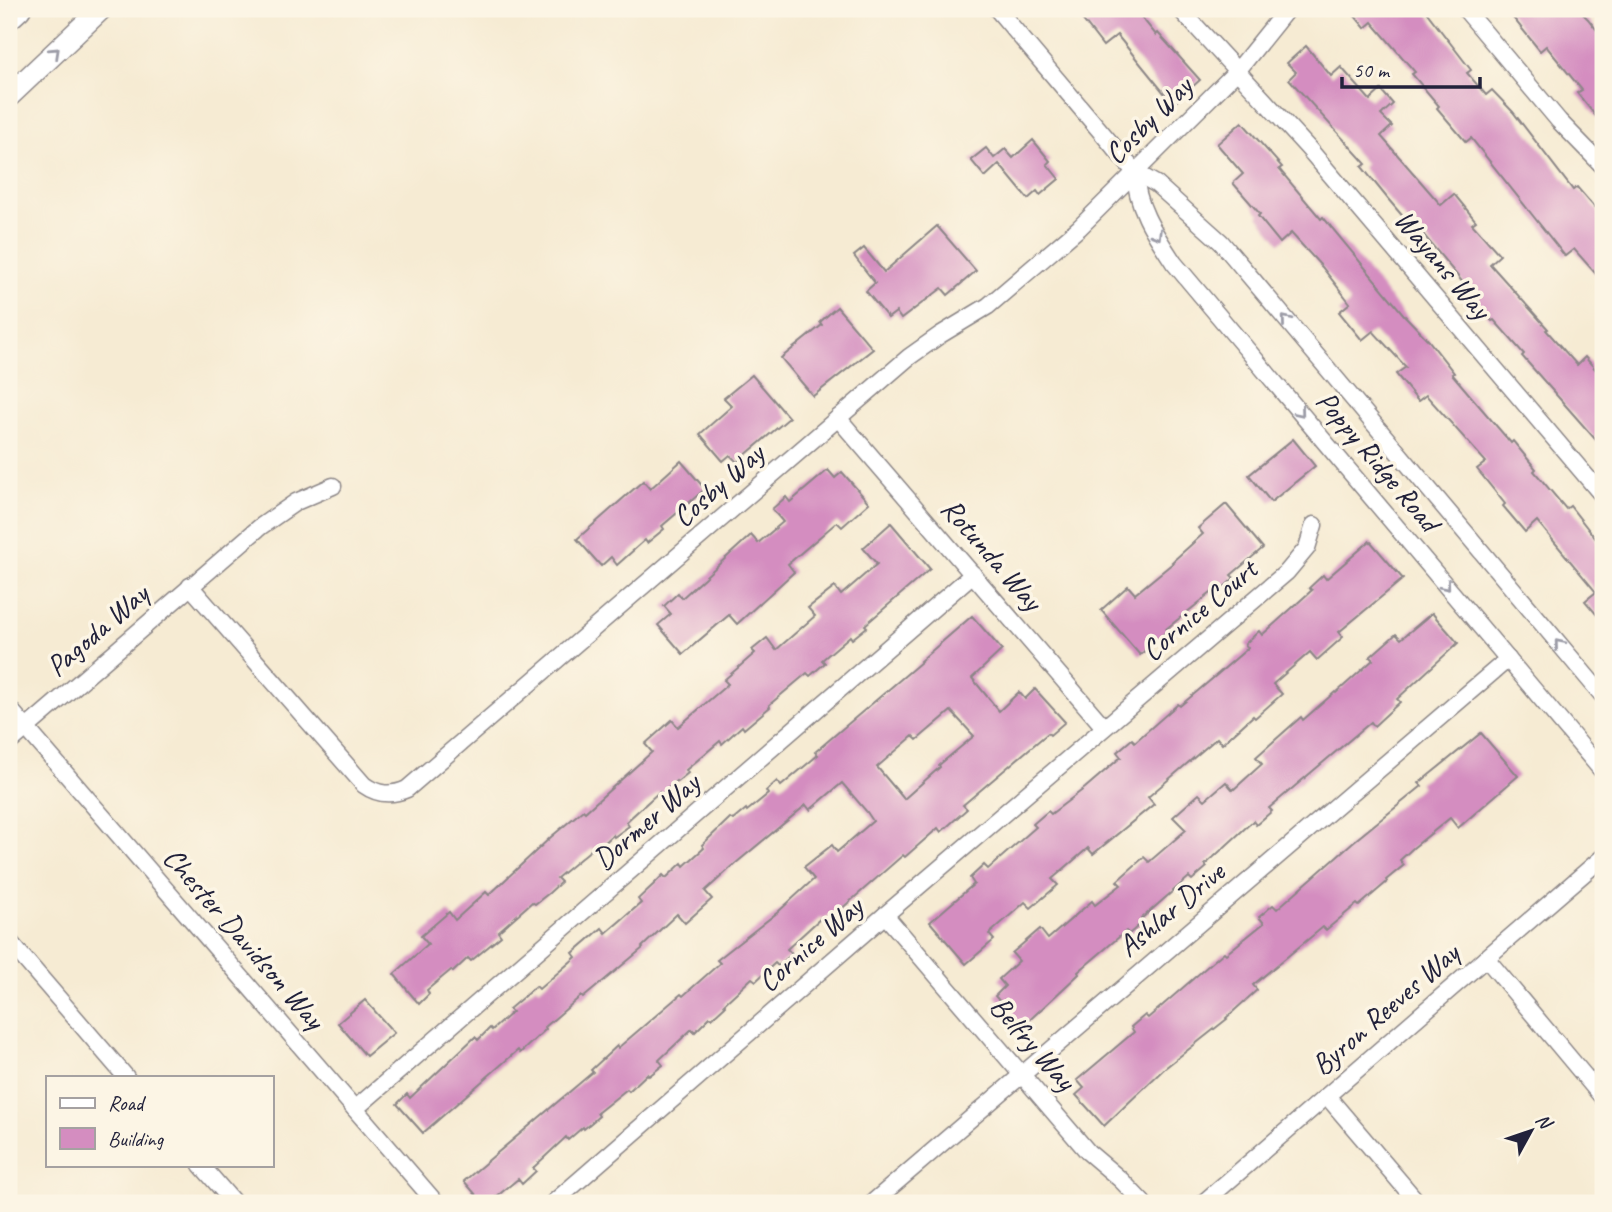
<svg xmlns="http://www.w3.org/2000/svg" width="1612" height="1212" viewBox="0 0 1612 1212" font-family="Caveat,sans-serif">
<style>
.building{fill:#d48dc0;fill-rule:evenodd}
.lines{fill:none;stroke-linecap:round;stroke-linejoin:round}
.street-casing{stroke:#8c8687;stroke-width:19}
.secondary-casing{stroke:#8c8687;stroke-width:24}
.street{stroke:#fff;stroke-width:16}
.secondary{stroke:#fff;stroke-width:21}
.oneway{stroke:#9c9ca7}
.labels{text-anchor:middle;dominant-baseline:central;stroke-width:7;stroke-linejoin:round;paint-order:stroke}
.street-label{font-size:30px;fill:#22223b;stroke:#fcf5e5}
</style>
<rect width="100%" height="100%" fill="#fcf5e5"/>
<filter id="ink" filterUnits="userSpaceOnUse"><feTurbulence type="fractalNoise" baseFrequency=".0143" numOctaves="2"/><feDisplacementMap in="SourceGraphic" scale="14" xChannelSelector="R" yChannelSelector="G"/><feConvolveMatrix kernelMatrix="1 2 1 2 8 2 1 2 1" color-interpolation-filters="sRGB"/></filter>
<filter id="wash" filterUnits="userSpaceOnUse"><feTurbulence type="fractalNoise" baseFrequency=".00686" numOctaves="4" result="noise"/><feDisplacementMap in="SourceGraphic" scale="28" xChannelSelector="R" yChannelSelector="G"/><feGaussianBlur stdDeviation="1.57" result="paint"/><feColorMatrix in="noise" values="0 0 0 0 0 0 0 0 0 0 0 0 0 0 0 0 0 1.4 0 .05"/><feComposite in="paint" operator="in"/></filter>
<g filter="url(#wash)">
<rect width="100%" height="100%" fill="#f6ebd3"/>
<g id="blocks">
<g class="building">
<path d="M1095,9H1135L1156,35L1158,33L1200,80L1173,104L1117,35L1103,46L1082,19Z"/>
<path d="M1349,9H1424L1471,70L1467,73L1486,95L1492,90L1513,112L1573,190L1577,187L1603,217V282L1574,249L1565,256L1471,138L1466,142L1437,108L1439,106L1412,74L1415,72L1372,22L1365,28Z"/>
<path d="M1506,9H1578L1588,19L1603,38V125L1577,93L1582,90L1546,46L1540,51Z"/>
<path d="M1306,46L1331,76L1341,67L1370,100L1381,90L1393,104L1381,115L1392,126L1381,136L1441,205L1454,194L1476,221L1472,224L1500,255L1490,264L1548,329L1546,330L1577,365L1585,357L1603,378V448L1522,356L1524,354L1494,320L1492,321L1467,292L1469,290L1414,223L1411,226L1388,199L1362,167L1366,164L1289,79L1296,72L1287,63Z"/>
<path d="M1242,122L1282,167L1279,169L1321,219L1323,217L1404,315L1429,341L1454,373L1452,374L1481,408L1511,443L1513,441L1536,469L1534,471L1566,509L1570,506L1603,548V622L1585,601L1596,592L1537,521L1525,532L1503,506L1505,504L1477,469L1486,462L1426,395L1418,401L1396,374L1406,367L1373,331L1362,340L1339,312L1350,303L1322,267L1291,233L1280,243L1258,216L1260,214L1233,183L1243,174L1217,144Z"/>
<path d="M1033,140L1050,161L1047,164L1059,179L1040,195L1037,191L1028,199L999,164L985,177L971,160L986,148L994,158L1005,149L1013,158Z"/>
<path d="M937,226L976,271L948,295L942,288L901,319L896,312L888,318L866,291L875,283L854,256L864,248L884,272Z"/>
<path d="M837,307L873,349L813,396L781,358L822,325L820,322Z"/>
<path d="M752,375L789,418L737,462L730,455L723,461L700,434L732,406L724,398Z"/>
<path d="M1293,439L1315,466L1271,502L1249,475Z"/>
<path d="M681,461L705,489L662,526L664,529L647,543L645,540L617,565L611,557L601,566L577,539L643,481L650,489Z"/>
<path d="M828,470L835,478L842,472L869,503L842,527L837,522L788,564L794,572L737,624L729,615L683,654L658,625L671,614L664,606L678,593L682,598L751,535L758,543L783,522L772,509L786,497L790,502Z"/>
<path d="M1226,504L1263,548L1231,575L1234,578L1219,592L1216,589L1166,629L1167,631L1140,655L1101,610L1128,586L1135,594L1173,563L1172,562L1203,534L1198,528Z"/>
<path d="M891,523L930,569L865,625L867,627L852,639L850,636L822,660L825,663L810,676L807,673L769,705L770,707L744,729L742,726L722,744L720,741L686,770L688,773L677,782L676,781L661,795L659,792L626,822L629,826L614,837L613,835L596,851L593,848L557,878L561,882L549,893L535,904L532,902L498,932L501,936L471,961L468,958L453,972L451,970L427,990L429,994L419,1004L394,974L428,944L421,936L449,912L455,920L486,892L489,895L551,837L583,810L585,812L652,752L645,744L672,720L678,727L728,684L724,680L755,653L752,650L767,638L776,650L815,616L808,608L835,587L841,595L877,564L863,548Z"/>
<path d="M1370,541L1403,579L1339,632L1343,637L1317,660L1310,652L1273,684L1282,694L1255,718L1253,716L1222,744L1217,738L1148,797L1154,804L1093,854L1088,848L1052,879L1058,885L1031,908L1025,902L989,934L994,940L966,964L930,922L974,884L970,878L984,865L988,869L1036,827L1033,824L1048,811L1051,814L1085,788L1121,757L1117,752L1132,739L1135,742L1178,704L1180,706L1212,679L1248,648L1245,644L1259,631L1262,635L1312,590L1309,588L1323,575L1326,579Z"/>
<path d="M1432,613L1458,643L1397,699L1400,702L1374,726L1371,722L1307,776L1269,808L1272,811L1256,825L1253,821L1205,865L1207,867L1192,880L1189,877L1141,919L1143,922L1129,934L1126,931L1078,972L1079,974L1022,1027L995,996L1005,986L999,979L1019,961L1012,953L1040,929L1048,939L1092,901L1095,905L1121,885L1117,881L1144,857L1149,862L1186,830L1173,817L1199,794L1205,800L1226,782L1233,790L1262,764L1256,757L1301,717L1303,720L1335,692L1336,693L1373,660L1370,657L1396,634L1401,639Z"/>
<path d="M972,616L1002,650L972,678L999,711L1019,692L1025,699L1035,689L1065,722L1050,735L1048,733L963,805L967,809L941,832L938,828L905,857L903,855L839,911L838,909L823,920L821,918L787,949L792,954L778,966L775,963L756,981L752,978L724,1004L725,1006L712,1018L710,1017L695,1032L692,1029L659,1060L663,1065L649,1076L647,1074L629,1091L627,1089L597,1113L599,1116L584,1129L583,1127L568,1140L566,1137L533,1168L536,1171L522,1184L518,1179L496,1197L500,1203H483L464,1181L593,1072L591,1070L617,1046L618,1048L681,994L683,996L720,963L717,960L778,912L814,879L804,867L832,845L837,852L873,821L867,812L842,783L810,810L806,805L736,863L705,891L712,899L685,923L677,914L642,947L643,948L583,998L581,996L545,1027L546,1029L520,1053L518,1050L423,1133L397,1104L407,1094L410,1098L475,1037L478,1040L490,1028L492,1030L512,1012L509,1009L536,986L539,989L576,957L573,953L602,928L606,933L641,903L638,899L653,885L663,875L666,878L682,863L684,866L704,848L702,845L730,818L733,820L746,809L747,811L768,794L766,791L777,781L781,786L818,755L815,752L921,662L920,661ZM951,711L974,736L939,765L940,767L904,799L877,767L913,736L917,740Z"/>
<path d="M1481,733L1518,776L1458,828L1450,818L1413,848L1400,860L1404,865L1386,880L1387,882L1359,906L1357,904L1326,930L1323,927L1253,985L1257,990L1226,1018L1227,1019L1165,1068L1104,1126L1076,1095L1084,1088L1077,1080L1134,1032L1131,1027L1145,1015L1148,1018L1224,952L1226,954L1264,923L1259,917L1273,905L1277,909L1353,842L1422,786L1419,783Z"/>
<path d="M365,1000L394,1033L366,1056L338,1023Z"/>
</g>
</g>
</g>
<g filter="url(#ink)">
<use href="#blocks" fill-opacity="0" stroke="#8c8687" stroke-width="2"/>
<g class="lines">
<defs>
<g id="street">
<path d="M997,9L1135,172L1156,184L1221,242L1603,696"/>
<path d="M1180,9L1308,148L1603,496"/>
<path d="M1465,9L1559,121L1603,166"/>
<path d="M1135,172C1136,207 1155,234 1174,263L1603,772"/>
<path d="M838,418L1104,727"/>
<path d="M190,586L364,785C378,795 391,796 407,789L909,357L940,335L988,306L1079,228L1238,70L1287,9"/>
<path d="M9,708L436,1203"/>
<path d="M9,743L260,527L296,502L333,486"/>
<path d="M885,915L1088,1152L1121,1180L1143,1203"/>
<path d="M9,941L126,1077"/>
<path d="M1486,958L1603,1098"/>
<path d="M1327,1096L1418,1203"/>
<path d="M355,1109L973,574"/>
<path d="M201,1165L234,1203"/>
<path d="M553,1203L885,915L1287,572L1307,548L1314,525"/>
<path d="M872,1203L1508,659"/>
<path d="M1203,1203L1603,857"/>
</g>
<g id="secondary">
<path d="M9,19L20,9"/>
<path d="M9,96L101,9"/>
</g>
</defs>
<use href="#street" class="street-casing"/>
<use href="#secondary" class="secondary-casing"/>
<use href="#street" class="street"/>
<use href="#secondary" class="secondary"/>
</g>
<defs><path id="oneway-chevron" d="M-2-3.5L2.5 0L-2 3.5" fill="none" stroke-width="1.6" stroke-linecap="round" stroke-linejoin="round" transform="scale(1.75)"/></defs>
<g class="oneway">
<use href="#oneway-chevron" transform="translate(55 52) rotate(-43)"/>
<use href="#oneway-chevron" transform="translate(1157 235) rotate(59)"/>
<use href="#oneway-chevron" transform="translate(1286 320) rotate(-130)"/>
<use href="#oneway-chevron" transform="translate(1300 412) rotate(50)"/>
<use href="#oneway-chevron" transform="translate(1446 586) rotate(50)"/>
<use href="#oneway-chevron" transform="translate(1559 644) rotate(-130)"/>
</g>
</g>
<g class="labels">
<g class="street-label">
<text transform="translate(1148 120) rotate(-45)">Cosby Way</text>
<text transform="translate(1443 264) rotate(50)">Wayans Way</text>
<text transform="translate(1378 461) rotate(50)">Poppy Ridge Road</text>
<text transform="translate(718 485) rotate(-41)">Cosby Way</text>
<text transform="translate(992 554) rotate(49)">Rotunda Way</text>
<text transform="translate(1199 610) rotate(-40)">Cornice Court</text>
<text transform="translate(97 630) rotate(-41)">Pagoda Way</text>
<text transform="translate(646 821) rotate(-41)">Dormer Way</text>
<text transform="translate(1171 909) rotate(-40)">Ashlar Drive</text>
<text transform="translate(244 938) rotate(49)">Chester Davidson Way</text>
<text transform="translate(810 944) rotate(-41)">Cornice Way</text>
<text transform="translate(1385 1009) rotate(-41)">Byron Reeves Way</text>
<text transform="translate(1033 1043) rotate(49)">Belfry Way</text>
</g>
</g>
<rect width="1612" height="1212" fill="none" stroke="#fcf5e5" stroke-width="35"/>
<rect x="46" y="1076" width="228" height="91" fill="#fcf5e5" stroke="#a5a1a1" stroke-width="2"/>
<rect x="60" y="1098" width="35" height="10" fill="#ffffff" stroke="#a5a1a1" stroke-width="2"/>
<text x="108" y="1110" font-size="21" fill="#22223b">Road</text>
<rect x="60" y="1128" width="35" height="21" fill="#d48dc0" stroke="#a5a1a1" stroke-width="2"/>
<text x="108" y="1146" font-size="21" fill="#22223b">Building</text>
<g transform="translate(1531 1131) rotate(50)" stroke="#fcf5e5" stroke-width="5" paint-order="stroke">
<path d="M0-5L12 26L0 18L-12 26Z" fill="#22223b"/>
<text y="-10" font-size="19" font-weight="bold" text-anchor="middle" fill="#22223b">N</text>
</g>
<path d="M1342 77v10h138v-10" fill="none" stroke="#22223b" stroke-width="3.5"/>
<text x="1353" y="77" font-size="21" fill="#22223b" stroke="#fcf5e5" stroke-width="5" paint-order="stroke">50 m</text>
</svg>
